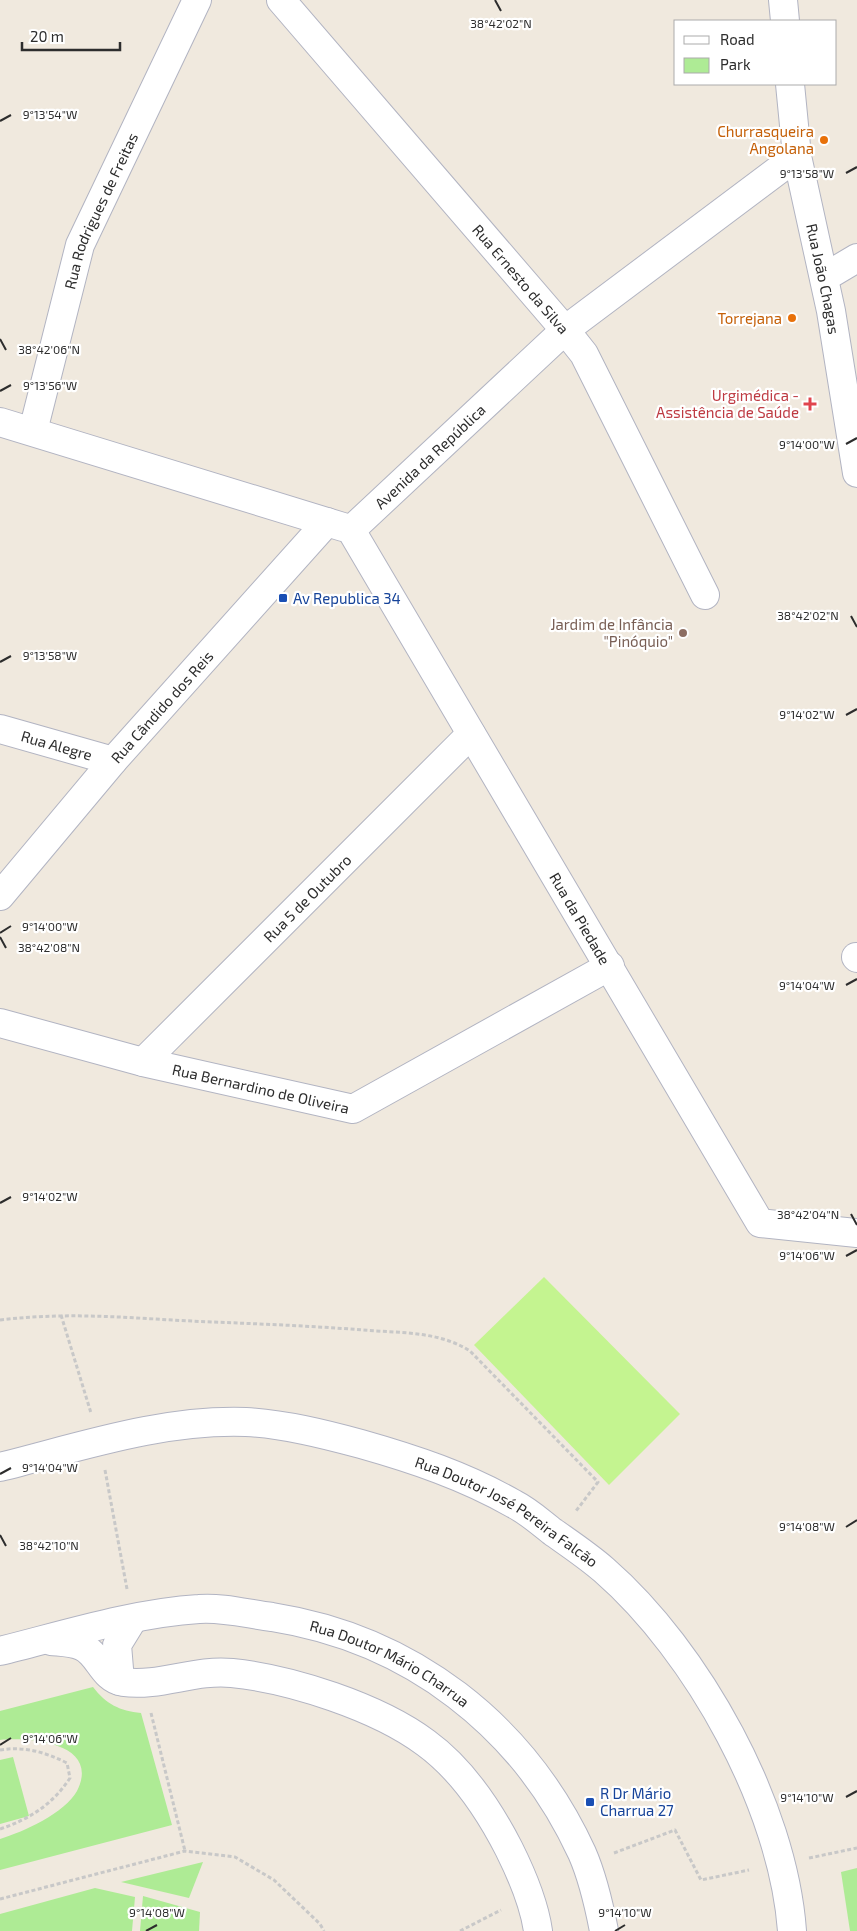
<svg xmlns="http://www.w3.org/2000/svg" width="857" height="1931" viewBox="0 0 857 1931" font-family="'Exo 2',sans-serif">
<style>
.green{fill:#aeeb95}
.pitch{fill:#c4f490}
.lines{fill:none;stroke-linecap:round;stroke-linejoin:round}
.minor-casing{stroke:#b2b4c2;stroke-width:30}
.path{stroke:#c8c8c8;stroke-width:3;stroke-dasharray:4 2.5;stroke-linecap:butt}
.minor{stroke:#fff;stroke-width:28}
.ticks{fill:none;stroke:#2d2d2d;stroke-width:2}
.food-dot{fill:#e8710a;stroke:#fff;stroke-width:2}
.health-dot{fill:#e0444e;stroke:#fff;stroke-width:2}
.transit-dot{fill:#1a4fb4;stroke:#fff;stroke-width:2}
.education-dot{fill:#8d6e63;stroke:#fff;stroke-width:2}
.labels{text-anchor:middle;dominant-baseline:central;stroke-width:4.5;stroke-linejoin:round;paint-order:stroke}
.food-label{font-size:15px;fill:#c56008;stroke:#fff;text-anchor:end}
.street-label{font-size:15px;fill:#2d2d2d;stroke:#fff}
.health-label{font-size:15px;fill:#be3a42;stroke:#fff;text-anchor:end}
.transit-label{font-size:15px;fill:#164399;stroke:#fff;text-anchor:start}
.education-label{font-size:15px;fill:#785e54;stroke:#fff;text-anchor:end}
.ticks-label{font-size:12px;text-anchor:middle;fill:#2d2d2d;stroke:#fff;stroke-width:4.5;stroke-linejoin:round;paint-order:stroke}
</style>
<rect width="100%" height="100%" fill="#f0e9de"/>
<g class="green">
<path d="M93,1687C106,1704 120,1711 141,1713L172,1825L0,1870V1839C23,1832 65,1813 77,1791C101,1743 30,1737 0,1740V1711Z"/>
<path d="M13,1757L29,1816L0,1824V1760Z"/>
<path d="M203,1862L189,1898L121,1882Z"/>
<path d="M857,1868V1931H850L841,1872Z"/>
<path d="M95,1888L135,1897L132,1931H0V1914Z"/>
<path d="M143,1896L200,1912L199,1931H140Z"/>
</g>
<path class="pitch" d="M544,1277L680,1414L609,1485L474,1345Z"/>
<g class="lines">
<defs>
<g id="minor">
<path id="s1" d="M281,0L565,330L584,354L705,595"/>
<path d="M783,0L785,21"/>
<path id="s2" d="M790,84L797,156L831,311L857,473"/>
<path d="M825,277L857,258"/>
<path d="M0,422L343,527"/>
<path id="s3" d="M33,431L80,245L197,0"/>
<path id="s4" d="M351,530L760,1223L857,1233"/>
<path id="s5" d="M351,530L565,330L797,156"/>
<path id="s6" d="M0,729L113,761"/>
<path id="s7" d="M0,896L113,761L327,522"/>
<path d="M856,957L857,958"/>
<path id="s8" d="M0,1023L143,1062L353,1109L610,966"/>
<path id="s9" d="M143,1062L471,734"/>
<path id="s10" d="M0,1467C80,1447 162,1419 246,1422C284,1424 324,1434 361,1444C414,1459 465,1476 514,1504C528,1511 540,1522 553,1532C570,1544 588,1556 604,1570C698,1652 783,1806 792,1931"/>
<path d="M51,1641C60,1642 72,1642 81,1646C99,1653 102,1679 123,1682C160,1687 195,1669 232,1673C291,1679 378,1707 426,1743C463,1770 489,1810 509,1849C522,1875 534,1903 538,1931"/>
<path id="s11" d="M0,1651C64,1635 134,1613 199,1609C222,1607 248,1614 272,1617C411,1639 523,1725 582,1853C593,1878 599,1905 604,1931"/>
<path d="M120,1681L117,1645L133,1619"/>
</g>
</defs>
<use href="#minor" class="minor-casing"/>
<g class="path">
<path d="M61,1315L91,1413"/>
<path d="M0,1320C74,1311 138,1319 212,1322C262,1324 313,1326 363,1330C399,1333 439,1331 470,1351L598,1482L576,1511"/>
<path d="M105,1470L127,1589"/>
<path d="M151,1713L185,1851"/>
<path d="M0,1750C24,1746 45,1752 67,1763L70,1778C53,1804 30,1819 0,1829"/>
<path d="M614,1853L675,1830L701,1880L749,1870"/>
<path d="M809,1858L857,1848"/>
<path d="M0,1899L185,1851L235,1857L274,1880L320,1924L324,1931"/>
<path d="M460,1931L501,1910"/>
</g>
<use href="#minor" class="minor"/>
</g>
<path class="ticks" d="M495,0L501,11M0,121L11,115M846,173L857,167M0,339L6,350M0,391L11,385M846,444L857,438M851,616L857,627M0,662L11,656M846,715L857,709M0,933L11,926M0,937L6,948M846,985L857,979M0,1203L11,1197M851,1214L857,1225M846,1256L857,1250M0,1474L11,1468M846,1527L857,1520M0,1535L6,1546M0,1745L11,1738M846,1797L857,1791M146,1931L157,1925M615,1931L625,1925"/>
<g class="food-dot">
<circle cx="824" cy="140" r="5"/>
<circle cx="792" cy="318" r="5"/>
</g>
<path class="health-dot" d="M807.5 396.5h5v5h5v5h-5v5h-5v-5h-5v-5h5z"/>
<g class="transit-dot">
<rect x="278" y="593" width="10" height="10" rx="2.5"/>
<rect x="585" y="1797" width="10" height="10" rx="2.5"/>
</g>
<circle class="education-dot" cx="683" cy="633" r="5"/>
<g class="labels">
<g class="food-label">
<text x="814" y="131">Churrasqueira<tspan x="814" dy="17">Angolana</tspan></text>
<text x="782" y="318">Torrejana</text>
</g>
<g class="street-label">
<text stroke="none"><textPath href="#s3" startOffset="231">Rua Rodrigues de Freitas</textPath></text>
<text stroke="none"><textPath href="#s2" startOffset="198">Rua João Chagas</textPath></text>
<text stroke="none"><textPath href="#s1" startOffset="368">Rua Ernesto da Silva</textPath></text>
<text stroke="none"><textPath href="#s5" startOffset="108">Avenida da República</textPath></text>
<text stroke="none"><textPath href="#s7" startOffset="249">Rua Cândido dos Reis</textPath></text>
<text stroke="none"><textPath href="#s6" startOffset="59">Rua Alegre</textPath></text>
<text stroke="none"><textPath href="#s9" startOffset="232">Rua 5 de Outubro</textPath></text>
<text stroke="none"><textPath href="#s4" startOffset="451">Rua da Piedade</textPath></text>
<text stroke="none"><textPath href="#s8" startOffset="269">Rua Bernardino de Oliveira</textPath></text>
<text stroke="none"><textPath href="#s10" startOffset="530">Rua Doutor José Pereira Falcão</textPath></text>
<text stroke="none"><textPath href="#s11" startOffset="405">Rua Doutor Mário Charrua</textPath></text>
</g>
<g class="health-label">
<text x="799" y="395">Urgimédica -<tspan x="799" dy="17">Assistência de Saúde</tspan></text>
</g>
<g class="transit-label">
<text x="293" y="598">Av Republica 34</text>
<text x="600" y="1793">R Dr Mário<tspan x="600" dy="17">Charrua 27</tspan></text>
</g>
<g class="education-label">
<text x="673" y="624">Jardim de Infância<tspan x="673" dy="17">"Pinóquio"</tspan></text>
</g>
</g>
<g class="ticks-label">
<text x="501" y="28">38°42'02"N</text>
<text x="50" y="119">9°13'54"W</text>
<text x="807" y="178">9°13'58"W</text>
<text x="49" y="354">38°42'06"N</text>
<text x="50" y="390">9°13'56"W</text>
<text x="807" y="449">9°14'00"W</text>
<text x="808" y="620">38°42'02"N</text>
<text x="50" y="660">9°13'58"W</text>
<text x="807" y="719">9°14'02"W</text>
<text x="50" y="931">9°14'00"W</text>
<text x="49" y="952">38°42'08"N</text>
<text x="807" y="990">9°14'04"W</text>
<text x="50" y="1201">9°14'02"W</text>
<text x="808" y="1219">38°42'04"N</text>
<text x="807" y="1260">9°14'06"W</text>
<text x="50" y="1472">9°14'04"W</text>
<text x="807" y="1531">9°14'08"W</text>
<text x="49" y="1550">38°42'10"N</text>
<text x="50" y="1743">9°14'06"W</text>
<text x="807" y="1802">9°14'10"W</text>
<text x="157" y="1917">9°14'08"W</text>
<text x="625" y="1917">9°14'10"W</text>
</g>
<rect x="674" y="20" width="162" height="65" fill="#ffffff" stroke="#ababab"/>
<rect x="684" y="36" width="25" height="8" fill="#ffffff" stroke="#ababab"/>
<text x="720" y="45" font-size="15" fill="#2d2d2d">Road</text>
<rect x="684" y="58" width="25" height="15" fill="#aeeb95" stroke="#ababab"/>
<text x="720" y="70" font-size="15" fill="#2d2d2d">Park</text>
<path d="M22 42v8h98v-8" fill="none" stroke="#2d2d2d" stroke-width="2.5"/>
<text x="30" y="42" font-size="15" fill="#2d2d2d" stroke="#ffffff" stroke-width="4" paint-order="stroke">20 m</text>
</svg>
